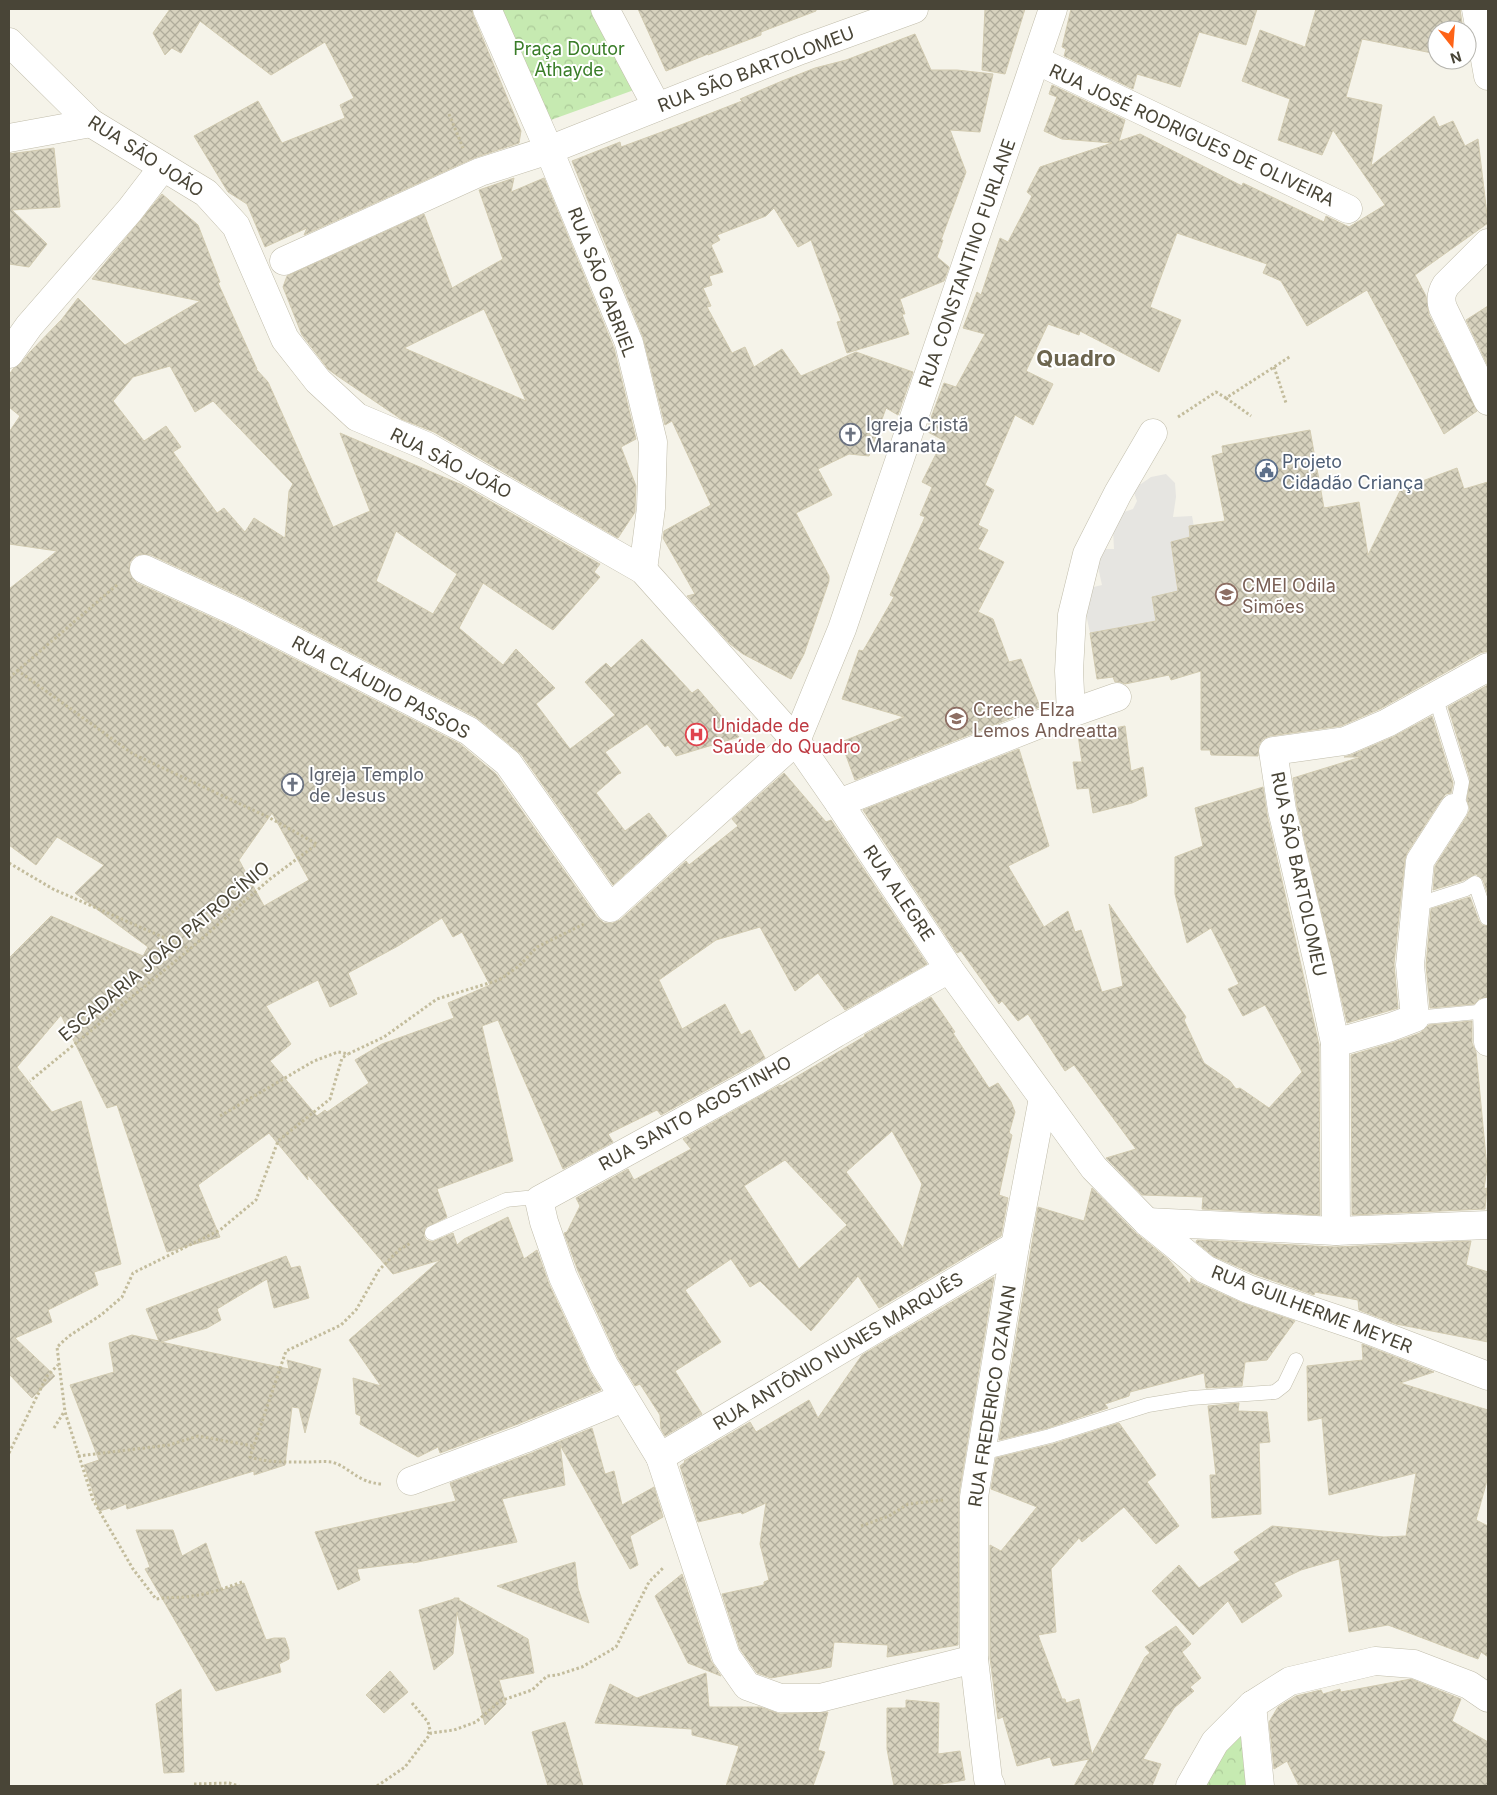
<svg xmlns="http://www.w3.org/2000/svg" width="1497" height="1795" viewBox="0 0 1497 1795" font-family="Inter,sans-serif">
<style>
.park{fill:url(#park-crowns)}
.parking{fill:#e6e5e1}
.building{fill:url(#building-cross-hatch);stroke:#d2cbb1;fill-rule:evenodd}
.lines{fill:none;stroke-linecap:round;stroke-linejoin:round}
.service-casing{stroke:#c1bdab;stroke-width:15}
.minor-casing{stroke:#c1bdab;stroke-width:29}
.path{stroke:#c3bc9c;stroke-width:3;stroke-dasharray:2.5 2.5;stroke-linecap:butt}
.service{stroke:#fff;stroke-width:14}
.minor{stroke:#fff;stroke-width:28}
.labels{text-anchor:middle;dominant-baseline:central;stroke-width:4;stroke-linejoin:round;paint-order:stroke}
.park-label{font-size:18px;fill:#397d28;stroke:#fff}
.street-label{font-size:18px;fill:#494537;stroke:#fff}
.worship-label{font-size:18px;fill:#5b616d;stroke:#fff;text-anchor:start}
.service-label{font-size:18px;fill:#4e5e75;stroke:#fff;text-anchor:start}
.education-label{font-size:18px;fill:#785e54;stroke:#fff;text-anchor:start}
.health-label{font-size:18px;fill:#be3a42;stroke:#fff;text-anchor:start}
.district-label{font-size:22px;font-weight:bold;fill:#6c654e;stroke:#fff}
</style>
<defs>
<pattern id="park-crowns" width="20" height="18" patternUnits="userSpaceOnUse" patternTransform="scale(1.25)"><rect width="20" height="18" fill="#c6eab1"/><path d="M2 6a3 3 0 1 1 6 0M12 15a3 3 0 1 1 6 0" fill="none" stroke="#acca99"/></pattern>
<pattern id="building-cross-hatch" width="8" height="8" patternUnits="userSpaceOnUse" patternTransform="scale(1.25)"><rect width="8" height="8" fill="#d7d2be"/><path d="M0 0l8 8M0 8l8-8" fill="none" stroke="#b0ac9b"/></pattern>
</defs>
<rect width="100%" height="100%" fill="#f5f3e9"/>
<g class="park">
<path d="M496,9H595L634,90L548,121Z"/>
<path d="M1244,1729L1251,1786H1199L1211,1756Z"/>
</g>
<path class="parking" d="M1166,474L1175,483L1176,497L1173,517L1192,516L1194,527H1189L1190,537L1171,543L1178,591L1152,597L1156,621L1090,633L1081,590L1102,585L1094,549H1114L1112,512H1124L1133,509L1137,501L1130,481L1141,484L1151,477Z"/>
<g class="building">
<path d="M170,9H472L473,15L521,131L519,143L474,158L304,235L307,228L265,247L247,204L228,192L194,136L258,101L282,143L345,118L340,105L354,98L325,42L271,75L200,21L181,53L172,48L165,55L153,33Z"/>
<path d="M638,9H816V11L761,32V35L708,55V54L666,71Z"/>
<path d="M985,9H1025L1005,74L982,70Z"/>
<path d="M1071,9H1257L1246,45L1199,32L1180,87L1137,74L1133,89L1064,56L1066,49L1062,47Z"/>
<path d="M1316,9H1460L1463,30H1437V54L1362,39L1346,97L1382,105L1371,166L1434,116L1439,127L1453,121L1465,146L1478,139L1488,223L1415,275L1426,296L1429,315L1477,411L1444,434L1367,290L1307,326L1281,281L1263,273L1267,264L1177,233L1150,307L1181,320L1159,372L1080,331L1079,335L1048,324L1026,371L1053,384L1033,425L1015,415L985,485L994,490L978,525L988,530L978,549L1004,562L978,612L993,619L1009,662L1021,659L1040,707L855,780L841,742L904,717L842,699L859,650L863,651L894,597L890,595L925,517L920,515L932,487L922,482L943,440L926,431L944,383L956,387L985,334L963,328L977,292L981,295L1000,238L1008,242L1032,196L1027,192L1040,167L1112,143L1062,139L1044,131L1057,97L1049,94L1052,85L1125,120L1119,141L1140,134L1242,186L1243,183L1324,222L1326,216L1349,227L1385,205L1333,130L1322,155L1278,140L1290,99L1242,81L1260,30L1305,47Z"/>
<path d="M915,34L931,70H957L993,74L980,132L950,130L966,172L941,240H943L937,257L949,267L944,281L900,299L905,314H902L909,334L847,353L837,322L841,321L811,240L798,247L774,208L766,216L717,235L720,240L711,245L723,272L709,276L712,285L703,288L711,306L707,307L732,353L745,347L754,367L782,349L801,376L856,352L913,372L898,415L886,408L869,456L849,454L818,469L832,495L796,513L829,576V581L804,654L791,679L743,654L730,644L687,596L695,594L663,538L664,531L711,505L672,421L665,425L643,337L572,161L620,142L621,147L678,126L742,101L740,99L782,81L815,68L846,60Z"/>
<path d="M54,148L60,207L12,210L47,244L29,267L9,264V154Z"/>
<path d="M514,178L511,192L544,178L614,348L636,439L621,447L636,486L635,507V512L618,538L434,432L401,419L336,375L328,369L302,335L283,287L287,276L424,214L452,288L503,259L479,190ZM484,309L526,401L404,348Z"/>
<path d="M162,194L198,225L220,282L218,283L257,369H256L268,382L333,527L370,511L340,433L462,485L600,564L594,572L600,577L553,630L483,583L459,628L503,665L516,649L555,688L536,704L570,749L615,715L585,682L606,663L611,668L642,639L692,693L698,689L739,737L676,756L668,745L665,747L647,724L605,752L621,773L618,774L596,793L625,831L649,813L667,836L613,885L521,754L476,717L244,598L151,555L142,554L135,556L130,562L129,571L132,578L137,583L230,626L460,744L496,774L597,917L604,923H613L620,920L686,861L689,865L738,826L732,819L784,773L826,822L831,820L927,964L845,1010L818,973L795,991L760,927L716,940L659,980L682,1029L725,1004L741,1035L750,1030L765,1058L661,1115L657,1110L608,1134L613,1142L563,1169L498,1020L482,1026L513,1161L437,1189L447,1217L425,1228L424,1236L426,1240L432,1242L453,1233L457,1245L464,1239L508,1217L524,1259L537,1250L549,1284L590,1372L601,1390L518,1424L440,1453L438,1447L418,1457L360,1424L361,1416L356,1414L353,1378L381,1386L349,1340L440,1260L393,1274L307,1174L308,1180L269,1133L198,1185L220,1237L167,1252L117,1105L107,1108L61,1015L17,1067L52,1112L81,1101L121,1264L94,1272L98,1285L48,1310L52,1322L15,1338L55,1376L32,1398L9,1374V958L51,916L143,956L148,947L75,893L104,865L57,837L36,865L9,845V589L57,551L9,544V432L20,416L9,407V375L13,369L21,363L30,352L62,319L78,298L125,345L200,301L92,279ZM170,366L195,412L213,401L293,484L289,491L285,538L254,518L245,532L224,508L217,513L173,452L181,447L166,426L144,441L113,401L133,377ZM396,531L457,574L433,614L376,581ZM272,813L309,880L264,906L239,860ZM442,918L453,937L462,932L490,985L448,1003L454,1018L382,1044L355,1060L369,1083L327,1112L325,1110L317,1116L270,1061L291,1044L266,1006L318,980L330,1007L357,994L348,973L398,946Z"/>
<path d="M1488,306V366L1466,320Z"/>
<path d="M1310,430L1324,508L1359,502L1368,555L1401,489L1457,468L1464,489L1488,482V651L1480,653L1380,709L1341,726L1270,736L1263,739L1259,745L1258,756L1211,755L1210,750H1201V671L1171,680L1169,675L1125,684L1120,682H1115L1113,677L1097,679L1090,633L1156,621L1152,597L1178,591L1171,542L1190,537L1189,526L1225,521L1212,456L1223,453L1222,446Z"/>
<path d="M1488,685V895L1483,880L1476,874L1462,881L1433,890L1435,866L1467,816L1470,809L1467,800L1470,779L1448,707Z"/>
<path d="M1432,716L1453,783L1451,793L1446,794L1441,800L1407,853L1405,859L1394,964L1398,1008L1347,1023L1297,807L1293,778L1361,757H1344L1351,755L1393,737Z"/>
<path d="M1125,726L1131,771L1143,767L1147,796L1132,803L1093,813L1089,788L1077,789L1073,762H1082L1078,735Z"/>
<path d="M1019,749L1049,846L1008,866L1044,927L1068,911L1075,932L1081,930L1102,992L1123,986L1109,904L1186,1017L1184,1020L1204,1063L1230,1081L1236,1089L1240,1088L1269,1108L1302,1072L1265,1005L1243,1016L1228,989L1239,984L1211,928L1187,943L1175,894V857L1203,846L1195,808L1263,787L1267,814L1319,1045L1320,1215L1202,1209L1203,1197L1142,1195L1106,1158L1136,1149L1074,1065L1065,1071L1028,1014L1018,1021L1002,1001L999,1004L961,951L957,953L863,810Z"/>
<path d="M1470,897L1479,921L1482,925L1488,926V997L1479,999L1474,1004L1430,1008L1426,965L1431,909Z"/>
<path d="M931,997L955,1032L953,1033L989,1088L998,1083L1011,1102L1015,1112L1009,1133L1012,1135L999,1195L1008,1198L1001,1236L879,1308L858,1276L811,1331L760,1281L750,1287L731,1259L685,1290L721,1342L675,1371L702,1414L665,1436L661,1429L660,1415L640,1384L635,1386L618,1358L578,1271L564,1233L567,1232L580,1206L576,1198L628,1169L634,1180L691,1149L683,1139L780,1085L781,1086L865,1036L864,1035ZM892,1131L922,1184L903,1248L846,1172ZM785,1160L847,1225L799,1269L744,1186Z"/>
<path d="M1472,1021V1043L1476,1052L1487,1168L1484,1189L1487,1188L1485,1209L1352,1215L1351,1055L1395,1042L1420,1033L1429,1025Z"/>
<path d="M1092,1188L1136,1233L1168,1259L1190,1284L1191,1278L1198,1283L1242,1303L1295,1321L1267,1360L1245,1362L1242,1386L1206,1388L1204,1373L1130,1392L1129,1396L1105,1404L1108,1408L1048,1428L999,1440L1038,1207L1084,1221Z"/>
<path d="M1197,1240L1335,1247L1471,1241L1466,1265L1488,1272V1342L1396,1324L1359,1310L1358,1300L1315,1292L1314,1295L1254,1274L1213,1256L1196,1242Z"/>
<path d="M286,1256L291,1268L300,1266L309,1298L274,1308L267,1279L217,1309L221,1320L207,1328L161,1342L289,1369L287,1360L321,1369L305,1433L299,1408L292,1407L285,1465L254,1475V1471L127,1509L126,1504L111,1510L110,1508L99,1511L84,1465L99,1460L70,1385L114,1372L109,1343L132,1335L159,1341L146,1309Z"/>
<path d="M994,1277L959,1494L958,1645L887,1657L888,1645L834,1642L831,1667L771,1678L757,1673L740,1649L722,1594L764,1585V1582L769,1580L760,1544L766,1503L742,1514L741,1512L698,1522L680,1466L685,1462L684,1461L750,1422L756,1432L809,1400L818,1418L862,1355Z"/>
<path d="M1362,1344L1434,1372L1400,1383L1488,1410V1477L1476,1520L1488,1526V1657L1481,1652L1478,1659L1388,1625L1349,1632L1339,1559L1301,1570L1274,1583L1282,1596L1242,1623L1228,1601L1193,1635L1152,1591L1179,1565L1199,1588L1240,1560L1234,1552L1272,1526L1384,1537L1406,1536L1416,1473L1329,1495L1322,1418L1308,1421L1307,1366L1363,1360Z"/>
<path d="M1239,1403L1238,1411L1267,1412L1270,1442L1259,1443L1261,1514L1212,1518L1210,1475H1216L1208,1406Z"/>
<path d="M1119,1423L1156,1475L1147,1482L1179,1526L1156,1544L1124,1507L1082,1542L1079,1538L1051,1569L1056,1632L1038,1635L1062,1699H1065L1066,1703L1079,1699L1092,1754L1145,1657L1150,1653L1145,1647L1176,1626L1191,1644L1182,1652L1201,1678L1190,1687L1194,1691L1174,1708L1143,1759L1161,1764L1152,1786H1074L1089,1759L1053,1766L1050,1757L1017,1766L1003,1717L998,1719L990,1658V1545L1001,1551L1037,1507L991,1489L996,1458L1053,1444Z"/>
<path d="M592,1428L605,1474L614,1471L622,1505L654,1487L663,1517L630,1536L638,1565L630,1569L560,1445L565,1485L502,1499L517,1542L413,1563V1562L357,1569L360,1580L338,1590L315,1532L456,1501L450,1483L529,1454Z"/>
<path d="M136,1530H173L182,1556L206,1543L222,1590L244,1583L266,1640L274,1638H285L289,1650V1659L279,1664L281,1672L216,1691L145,1569L150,1567Z"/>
<path d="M575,1562L578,1588L589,1623L497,1586Z"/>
<path d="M682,1574L711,1661L721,1676L688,1663L655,1596Z"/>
<path d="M454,1598H459V1600L528,1639L534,1673L499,1680L506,1704L485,1725L457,1612L453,1654L434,1670L419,1610L454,1599Z"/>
<path d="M390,1671L408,1692L384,1713L366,1695Z"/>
<path d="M706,1673L709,1707H760L780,1714L828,1712L818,1750L825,1752L813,1786H726L739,1746L692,1735V1729L595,1723L610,1684L637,1698Z"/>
<path d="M1411,1679L1461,1699L1452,1721L1488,1742V1786H1299L1287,1761L1274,1769L1269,1722L1278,1707L1296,1696L1321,1690L1323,1694L1340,1689L1341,1692Z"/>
<path d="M181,1689L184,1772L164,1773L156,1704Z"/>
<path d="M906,1700L939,1703L938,1754L960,1751L965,1780L930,1786H894L887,1749V1708H906Z"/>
<path d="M565,1722L583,1786H548L532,1732Z"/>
</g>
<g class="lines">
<defs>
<g id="service">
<path d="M1435,696L1462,782L1459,798L1454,808"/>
<path d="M1416,905L1466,889L1475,883L1487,918"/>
<path d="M1415,1018L1488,1011"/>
<path d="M432,1233L506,1200L526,1198L539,1200"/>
<path d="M982,1453L1050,1436L1148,1405L1191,1398L1275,1392L1284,1385L1296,1360"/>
</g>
<g id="minor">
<path d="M487,9L549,150L629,343L653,442L651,508L643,570"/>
<path d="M605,9L657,107"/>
<path d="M1476,9L1488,76"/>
<path d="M9,42L91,123L206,193L236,226L285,339L318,381L357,417L426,446L643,570L796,741L839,803L949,969L1094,1168L1147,1222L1205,1269L1248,1289L1363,1328L1488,1376"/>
<path d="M1036,60L1348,209"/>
<path d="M9,138L91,123"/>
<path d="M1488,243L1446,285C1441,293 1440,299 1443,308L1488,401"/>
<path d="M284,261L480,172L549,150L801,50L914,9"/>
<path d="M9,354L29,326L130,210L163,167"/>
<path d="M144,569L237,612L469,731L508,763L610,908L796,741L842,629L1053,9"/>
<path d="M1071,713L1069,671L1072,615L1087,554L1118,493L1153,433"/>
<path d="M839,803L1040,724L1117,697"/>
<path d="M949,969L836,1033L756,1081L539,1200L544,1222L563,1277L604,1365L660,1457L726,1656L747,1686L780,1698H820L974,1659"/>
<path d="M1487,1012L1488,1042"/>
<path d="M1335,1043L1391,1027L1415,1018L1410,965L1420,861L1454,808"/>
<path d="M1147,1222L1336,1231L1488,1225"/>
<path d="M1336,1231L1335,1043L1319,967L1282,810L1273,751L1345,741L1387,723L1488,667"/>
<path d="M660,1457L1015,1246"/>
<path d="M411,1481L524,1439L623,1398"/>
<path d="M1252,1705L1260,1786"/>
<path d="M991,1786L988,1779L974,1659V1497L1015,1246L1043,1098"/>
<path d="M1190,1786L1215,1742L1252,1705L1290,1681L1375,1661L1414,1664L1469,1685L1488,1698"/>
</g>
</defs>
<use href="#service" class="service-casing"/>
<use href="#minor" class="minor-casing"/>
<g class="path">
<path d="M449,114L463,148"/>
<path d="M1274,367L1286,403"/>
<path d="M1226,398L1251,416"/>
<path d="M1178,417L1216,392L1226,398L1291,356"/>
<path d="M17,670L133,754L268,817L317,844L270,879L190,949L30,1081"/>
<path d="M9,678L118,584"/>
<path d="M9,863L53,889L190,949"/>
<path d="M220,1116L314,1061L338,1052L348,1054L384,1037L437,999L499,980L519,966L537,947L584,924"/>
<path d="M54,1428L64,1412"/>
<path d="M9,1453L47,1376L58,1365"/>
<path d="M78,1456L169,1445L198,1436L253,1446"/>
<path d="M381,1484C357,1482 351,1468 332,1462C324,1461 316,1462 308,1462C289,1462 269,1463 250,1457L286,1351L341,1325L356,1310L379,1270L400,1249L411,1243"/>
<path d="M861,1526L889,1516L908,1504L944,1500"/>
<path d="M242,1582C225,1588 209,1594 192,1596C180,1598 168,1597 156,1599L133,1569L93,1500L65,1412L57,1347L69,1336L101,1315L122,1297L133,1273L220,1230L256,1200L278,1141L330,1099L342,1058L348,1054"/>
<path d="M412,1703L428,1722L430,1730L427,1736"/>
<path d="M194,1784L229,1783L239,1786"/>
<path d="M377,1786L405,1767L431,1733L454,1730L476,1722L500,1701L532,1690L547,1676L557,1675L582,1667L616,1647L649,1582L664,1567"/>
</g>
<use href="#service" class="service"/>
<use href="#minor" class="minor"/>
</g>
<defs>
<symbol id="church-ring" viewBox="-11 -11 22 22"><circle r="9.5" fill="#fff" stroke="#6b7280" stroke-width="1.5"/><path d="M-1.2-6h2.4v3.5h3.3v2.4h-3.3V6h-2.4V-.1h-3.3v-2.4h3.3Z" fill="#6b7280"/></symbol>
<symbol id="civic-ring" viewBox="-11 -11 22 22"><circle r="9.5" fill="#fff" stroke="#5c6f8a" stroke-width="1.5"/><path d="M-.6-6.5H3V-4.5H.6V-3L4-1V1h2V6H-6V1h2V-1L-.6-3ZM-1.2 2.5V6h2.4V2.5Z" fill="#5c6f8a"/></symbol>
<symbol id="school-ring" viewBox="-11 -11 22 22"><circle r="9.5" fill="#fff" stroke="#8d6e63" stroke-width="1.5"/><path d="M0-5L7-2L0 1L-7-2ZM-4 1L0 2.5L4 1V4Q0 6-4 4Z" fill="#8d6e63"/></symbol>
<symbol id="hospital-ring" viewBox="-11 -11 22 22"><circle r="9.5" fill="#fff" stroke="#e0444e" stroke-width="1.5"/><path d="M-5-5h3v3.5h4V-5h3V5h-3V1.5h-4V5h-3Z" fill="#e0444e"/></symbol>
</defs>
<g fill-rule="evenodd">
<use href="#church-ring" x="838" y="422" width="25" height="25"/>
<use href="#civic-ring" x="1254" y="458" width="25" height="25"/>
<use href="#school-ring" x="1214" y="582" width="25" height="25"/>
<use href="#school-ring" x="944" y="706" width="25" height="25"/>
<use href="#hospital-ring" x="684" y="722" width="25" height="25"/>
<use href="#church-ring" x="280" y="772" width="25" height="25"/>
</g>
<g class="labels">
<g class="park-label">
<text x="569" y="48">Praça Doutor<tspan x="569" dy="21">Athayde</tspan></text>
</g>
<g class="street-label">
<text transform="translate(756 69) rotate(-21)">RUA SÃO BARTOLOMEU</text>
<text transform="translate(1192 135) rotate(25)">RUA JOSÉ RODRIGUES DE OLIVEIRA</text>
<text transform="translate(146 156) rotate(33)">RUA SÃO JOÃO</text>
<text transform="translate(967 263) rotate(-71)">RUA CONSTANTINO FURLANE</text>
<text transform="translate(602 282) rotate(69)">RUA SÃO GABRIEL</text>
<text transform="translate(451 463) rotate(27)">RUA SÃO JOÃO</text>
<text transform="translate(381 687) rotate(28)">RUA CLÁUDIO PASSOS</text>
<text transform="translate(1299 874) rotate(78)">RUA SÃO BARTOLOMEU</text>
<text transform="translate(899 893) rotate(56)">RUA ALEGRE</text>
<text transform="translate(164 951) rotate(-40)">ESCADARIA JOÃO PATROCÍNIO</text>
<text transform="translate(695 1113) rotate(-29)">RUA SANTO AGOSTINHO</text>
<text transform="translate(1312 1309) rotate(21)">RUA GUILHERME MEYER</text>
<text transform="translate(838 1351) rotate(-31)">RUA ANTÔNIO NUNES MARQUÊS</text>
<text transform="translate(992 1396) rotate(-81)">RUA FREDERICO OZANAN</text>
</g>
<g class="worship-label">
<text x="866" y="424">Igreja Cristã<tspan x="866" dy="21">Maranata</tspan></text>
<text x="309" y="774">Igreja Templo<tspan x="309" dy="21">de Jesus</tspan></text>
</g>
<g class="service-label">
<text x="1282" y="461">Projeto<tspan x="1282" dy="21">Cidadão Criança</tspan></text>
</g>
<g class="education-label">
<text x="1242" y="585">CMEI Odila<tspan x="1242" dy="21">Simões</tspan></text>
<text x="973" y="709">Creche Elza<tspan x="973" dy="21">Lemos Andreatta</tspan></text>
</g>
<g class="health-label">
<text x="712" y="725">Unidade de<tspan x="712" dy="21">Saúde do Quadro</tspan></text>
</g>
<g class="district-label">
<text x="1076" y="358">Quadro</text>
</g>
</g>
<rect width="1497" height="1795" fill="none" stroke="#494537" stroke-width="20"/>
<g transform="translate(1452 45) rotate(163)"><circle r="24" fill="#ffffff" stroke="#b6b5af"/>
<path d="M0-4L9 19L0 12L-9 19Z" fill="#fe6317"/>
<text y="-8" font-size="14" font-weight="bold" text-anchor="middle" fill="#494537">N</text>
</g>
</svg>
